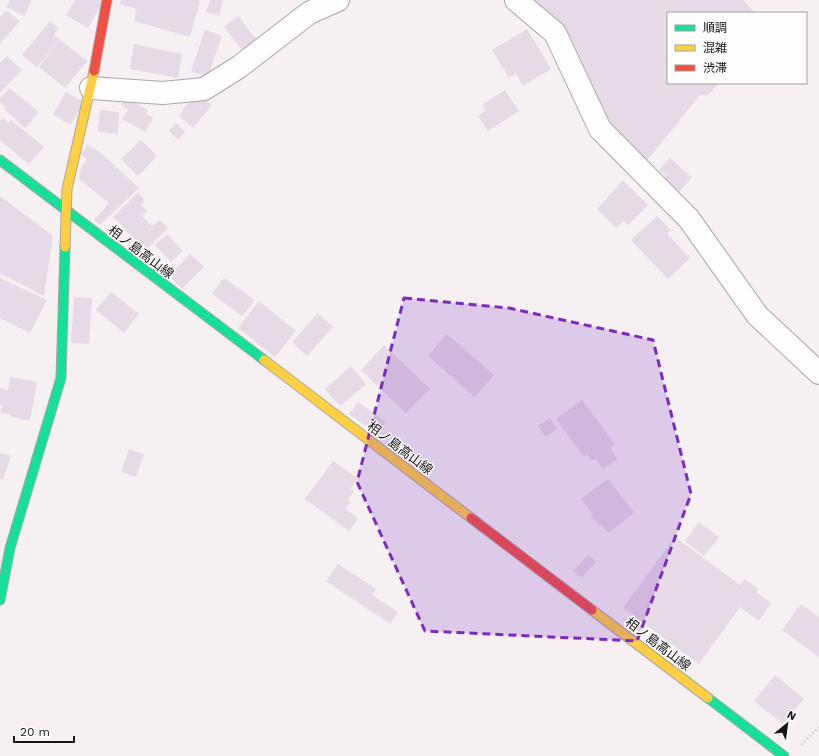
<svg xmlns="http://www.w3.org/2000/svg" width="819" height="756" viewBox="0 0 819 756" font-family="'Work Sans','Noto Sans JP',sans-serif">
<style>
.building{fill:#e5dae5}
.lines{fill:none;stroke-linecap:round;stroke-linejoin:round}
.street-casing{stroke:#aba6a8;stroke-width:24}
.fast-casing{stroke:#aba6a8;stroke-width:11}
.slow-casing{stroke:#aba6a8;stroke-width:11}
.jam-casing{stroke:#aba6a8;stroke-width:11}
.path{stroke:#d6d3d4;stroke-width:2.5;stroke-dasharray:2 2;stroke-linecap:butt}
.street{stroke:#fefdfd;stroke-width:22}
.fast{stroke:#16e098;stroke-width:9}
.slow{stroke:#ffcf43;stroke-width:9}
.jam{stroke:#f24e42;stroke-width:9}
.marked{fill:#7b2cbf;fill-opacity:0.2;stroke:#7b2cbf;stroke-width:3;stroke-dasharray:8 5;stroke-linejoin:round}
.labels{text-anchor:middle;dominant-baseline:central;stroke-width:3;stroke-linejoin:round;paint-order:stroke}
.street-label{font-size:13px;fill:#171315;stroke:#fdfdfd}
</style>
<rect width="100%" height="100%" fill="#f6f0f3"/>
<g class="building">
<path d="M10,0H32L24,16L6,7Z"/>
<path d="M75,0H99L103,2L88,28L66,15Z"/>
<path d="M121,0H197L200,1L190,37L134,21L137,9L120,4Z"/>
<path d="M210,0H223L219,16L206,12Z"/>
<path d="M530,0H743L755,13H668V83H719L708,95H700L645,163L607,127Z"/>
<path d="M6,10L20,21L0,44V17Z"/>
<path d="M238,16L258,41L250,48L248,45L242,50L224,27Z"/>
<path d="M50,21L58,28L54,35L60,40L37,67L22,55Z"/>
<path d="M527,29L551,69L523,86L516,74L509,78L492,50Z"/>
<path d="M205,30L222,36L208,76L191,71Z"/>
<path d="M60,40L87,61L65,88L39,67Z"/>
<path d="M134,44L182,54L178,78L130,69Z"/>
<path d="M7,56L22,70L0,93V63Z"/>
<path d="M9,88L39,112L25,128L4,109L5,107L0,102V98Z"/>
<path d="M505,90L519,111L488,131L478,116L486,110L482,105Z"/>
<path d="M66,92L84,102L70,125L53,114Z"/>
<path d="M125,97L148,110L146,114L153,118L145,132L122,119L128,110L121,105Z"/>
<path d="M203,99L212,105L193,128L179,116L189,102Z"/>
<path d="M100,110L119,112L118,134L98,132Z"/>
<path d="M3,118L9,123L11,120L44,147L29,164L0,140V121Z"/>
<path d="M176,123L185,132L178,140L169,131Z"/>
<path d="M141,140L157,156L138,176L121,159Z"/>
<path d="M87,145L100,152L139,188L100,225L94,220L109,203L79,179L80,170L87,159L81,155Z"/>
<path d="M670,158L692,178L679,192L664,178L666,176L659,170Z"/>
<path d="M623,180L648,205L628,225L624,221L616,228L597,209Z"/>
<path d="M138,193L145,200L141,205L147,211L142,216L152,226L159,220L168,228L146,250L113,217Z"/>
<path d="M0,196L53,236L44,296L0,273Z"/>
<path d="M657,216L671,230L667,234L690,258L668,279L631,240Z"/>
<path d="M167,234L183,251L171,262L155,245Z"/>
<path d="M190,254L204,267L182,289L169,276Z"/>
<path d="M0,278L47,300L30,333L0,318Z"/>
<path d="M224,278L255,300L242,316L212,294Z"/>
<path d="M111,292L139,314L124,333L96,310Z"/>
<path d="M74,297L92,298L89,344L71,343Z"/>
<path d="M259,301L296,331L275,357L238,328Z"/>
<path d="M318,313L333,327L307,356L292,342Z"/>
<path d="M447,334L494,375L475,397L428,356Z"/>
<path d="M384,345L430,389L406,413L361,370Z"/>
<path d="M351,366L366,384L340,406L325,389Z"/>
<path d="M10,377L37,382L30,421L11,417L10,414L1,413L2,405H0V388L8,390Z"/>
<path d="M582,400L615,444L610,448L617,459L603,469L595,459L592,461L587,454L584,457L556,419Z"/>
<path d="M358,402L386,422L377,434L349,414Z"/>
<path d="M550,418L557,429L546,437L538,426Z"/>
<path d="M129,449L144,454L136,477L121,472Z"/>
<path d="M0,453L11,456L3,480L0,479Z"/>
<path d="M333,461L358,479L350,489L354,491L348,500L351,502L345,509L358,518L349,531L305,499Z"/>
<path d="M608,479L634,513L608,533L601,525L599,526L590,515L593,514L581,499Z"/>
<path d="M699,522L719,537L704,556L685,541Z"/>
<path d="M675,537L740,585L745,579L758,589L756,592L771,603L759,621L740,607L699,664L623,608Z"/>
<path d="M588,555L596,562L581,578L573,571Z"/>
<path d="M338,564L376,589L372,595L398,612L390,624L326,581Z"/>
<path d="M801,604L819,617V657L782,630Z"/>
<path d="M775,675L804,699L783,724L754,701Z"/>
</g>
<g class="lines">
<defs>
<g id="street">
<path d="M516,0L555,33L600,129L689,219L757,315L819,373"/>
<path d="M91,88L163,93L204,89L239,67L309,13L338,0"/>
</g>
<g id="fast">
<path d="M0,160L264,360"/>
<path d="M0,600L10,548L61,378L65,247"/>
<path d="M708,698L784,756"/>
</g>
<g id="slow">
<path d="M65,247L67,189L94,71"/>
<path d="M264,360L471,518"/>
<path d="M592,610L708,698"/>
</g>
<g id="jam">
<path d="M94,71L107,0"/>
<path d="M471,518L592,610"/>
</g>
</defs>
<use href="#street" class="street-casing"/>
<use href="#fast" class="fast-casing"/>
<use href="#slow" class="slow-casing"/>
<use href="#jam" class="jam-casing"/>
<path class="path" d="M801,745L819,727"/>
<use href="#street" class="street"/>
<use href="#fast" class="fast"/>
<use href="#slow" class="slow"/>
<use href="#jam" class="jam"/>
</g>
<path class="marked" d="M404,298L509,308L653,340L691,494L637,641L425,631L357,482Z"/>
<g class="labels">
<g class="street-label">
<text transform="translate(141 252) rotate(37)">相ノ島高山線</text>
<text transform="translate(400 448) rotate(37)">相ノ島高山線</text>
<text transform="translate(658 644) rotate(37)">相ノ島高山線</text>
</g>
</g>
<rect x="667" y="12" width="140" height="72" fill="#fdfdfd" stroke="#a19fa0"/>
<rect x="675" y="25" width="20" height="6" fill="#16e098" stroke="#a19fa0"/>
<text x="703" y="32" font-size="12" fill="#171315">順調</text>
<rect x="675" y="45" width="20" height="6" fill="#ffcf43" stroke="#a19fa0"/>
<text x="703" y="52" font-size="12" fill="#171315">混雑</text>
<rect x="675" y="65" width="20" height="6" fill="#f24e42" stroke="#a19fa0"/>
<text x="703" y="72" font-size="12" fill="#171315">渋滞</text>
<g transform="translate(787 724) rotate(29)" stroke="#fdfdfd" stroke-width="3" paint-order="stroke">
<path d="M0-3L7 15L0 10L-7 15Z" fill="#171315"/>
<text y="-6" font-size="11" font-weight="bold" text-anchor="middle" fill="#171315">N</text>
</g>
<path d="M14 736v6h60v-6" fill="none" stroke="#171315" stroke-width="2"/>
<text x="20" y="736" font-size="12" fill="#171315" stroke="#fdfdfd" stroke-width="3" paint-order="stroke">20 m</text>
</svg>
